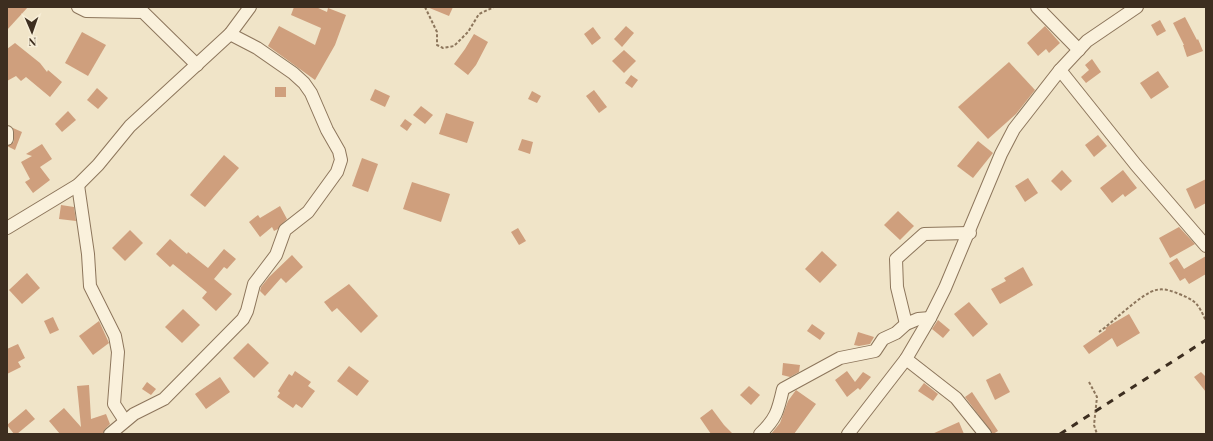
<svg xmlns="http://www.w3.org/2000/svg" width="1213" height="441" viewBox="0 0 1213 441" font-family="'Playfair Display',serif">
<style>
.building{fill:#cf9f7d}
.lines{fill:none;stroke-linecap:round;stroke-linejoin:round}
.minor-casing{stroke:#8d765c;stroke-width:14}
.path{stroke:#8d765c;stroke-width:2;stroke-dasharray:3 2;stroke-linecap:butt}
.minor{stroke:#faf1dc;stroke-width:12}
.rail{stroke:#3d2e20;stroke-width:3;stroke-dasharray:7 7;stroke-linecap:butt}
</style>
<rect width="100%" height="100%" fill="#f0e4c8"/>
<g class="building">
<path d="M7,7H28L7,30Z"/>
<path d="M294,7H316L327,12L328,8L346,15L335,45L315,80L268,46L279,26L315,45L321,28L291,15Z"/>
<path d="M427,7H453L449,16Z"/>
<path d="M1185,17L1197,40L1198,39L1203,51L1187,57L1183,45H1184L1173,23Z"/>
<path d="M1160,20L1166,31L1157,36L1151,25Z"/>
<path d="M626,26L634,33L622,47L614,39Z"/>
<path d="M1045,26L1060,43L1049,53L1046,49L1038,56L1027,43Z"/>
<path d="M593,27L601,38L592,45L584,34Z"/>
<path d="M82,32L106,45L88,76L65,63Z"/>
<path d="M474,34L488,42L476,65L468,75L454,64L465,49Z"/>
<path d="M15,43L40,63L47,72L48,70L62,82L50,97L26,77L21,81L16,76L7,81V49Z"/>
<path d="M624,50L636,61L624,73L612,61Z"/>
<path d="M1092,59L1101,72L1086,83L1081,77L1089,70L1085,65Z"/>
<path d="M1009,62L1035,90L1016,114L988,139L958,107Z"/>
<path d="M1158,71L1169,87L1151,99L1140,83Z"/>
<path d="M631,75L638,80L632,88L625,83Z"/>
<rect x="275" y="87" width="11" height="10"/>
<path d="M97,88L108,98L98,109L87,100Z"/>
<path d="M375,89L390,96L385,107L370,100Z"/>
<path d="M594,90L607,107L599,113L586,96Z"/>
<path d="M532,91L541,96L537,103L528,99Z"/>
<path d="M421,106L433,115L425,124L413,115Z"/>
<path d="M68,111L76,120L62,132L55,124Z"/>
<path d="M446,113L474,122L467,143L439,134Z"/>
<path d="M405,119L412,124L407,131L400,126Z"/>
<path d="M13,128L22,132L15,150L7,146L14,142Z"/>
<path d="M1098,135L1107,146L1094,157L1085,145Z"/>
<path d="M522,139L533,142L530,154L518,150Z"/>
<path d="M978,141L993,153L973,178L957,166Z"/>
<path d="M42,144L52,159L40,167L50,180L33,193L25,182L30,179L21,162L32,156L26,154Z"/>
<path d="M224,155L239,168L205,207L190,195Z"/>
<path d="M362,158L378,164L368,192L352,186Z"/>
<path d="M1062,170L1072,181L1061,191L1051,181Z"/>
<path d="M1123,170L1137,188L1125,197L1123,194L1112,203L1100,188Z"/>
<path d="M1028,178L1038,193L1025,202L1015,186Z"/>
<path d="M1206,179V203L1195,209L1186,189Z"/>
<path d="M412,182L450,194L441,222L403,209Z"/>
<path d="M61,205L74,207L76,221L59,219Z"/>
<path d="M280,206L287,219L278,229L274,231L272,227L260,237L249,222L258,215L260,218Z"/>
<path d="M898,211L914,226L900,240L884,225Z"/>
<path d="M1179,227L1195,244L1170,258L1159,238Z"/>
<path d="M518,228L526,241L519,245L511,232Z"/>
<path d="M130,230L143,243L125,261L112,248Z"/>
<path d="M170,239L187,254L188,252L208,268L224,249L236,259L227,269L224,267L214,279L232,294L216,311L202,298L207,292L173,264L170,267L156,254Z"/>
<path d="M822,251L837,265L820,283L805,269Z"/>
<path d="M292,255L303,267L286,283L281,278L265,296L260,291L261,287L269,277Z"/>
<path d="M1206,256V274L1189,284L1185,278L1180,281L1169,263L1177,258L1184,269Z"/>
<path d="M1023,267L1033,285L1000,304L991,289L1006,281L1004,278Z"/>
<path d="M27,273L40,288L22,304L9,290Z"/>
<path d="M349,284L378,316L361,333L337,308L332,312L324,302Z"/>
<path d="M969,302L988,324L973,337L954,314Z"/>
<path d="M183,309L200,325L182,343L165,327Z"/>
<path d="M1129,314L1140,333L1117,347L1112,338L1089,354L1083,346L1106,330L1105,328Z"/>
<path d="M53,317L59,330L50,334L44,321Z"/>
<path d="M938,320L950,330L943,338L932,329Z"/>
<path d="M99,321L109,343L93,355L79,336Z"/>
<path d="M812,324L825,333L820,340L807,331Z"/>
<path d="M858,332L874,337L870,344L859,346L854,345Z"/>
<path d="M248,343L269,363L254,378L233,358Z"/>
<path d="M18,344L25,358L18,362L21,367L7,374V349Z"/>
<path d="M783,363L800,365L799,372L790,377L782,375Z"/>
<path d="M349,366L369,381L357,396L337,381Z"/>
<path d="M295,371L311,382L308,386L315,391L302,408L296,404L293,408L277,397L280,393L278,391L289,374L292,376Z"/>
<path d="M847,371L855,382L863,372L871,377L860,390L858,388L847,397L835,380Z"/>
<path d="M1201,372L1206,377V392L1194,377Z"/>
<path d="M1000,373L1010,392L995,400L986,380Z"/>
<path d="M220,377L230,392L206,409L195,394Z"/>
<path d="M147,382L156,389L151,395L142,389Z"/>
<path d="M924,383L938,394L933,401L918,391Z"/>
<path d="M89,385L91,419L106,414L110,424L105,429L103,434H60L49,421L64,408L81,427L77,386Z"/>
<path d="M749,386L760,395L751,405L740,395Z"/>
<path d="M796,390L816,404L794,434H771L780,423L788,401Z"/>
<path d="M972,392L998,431L993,434L965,397Z"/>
<path d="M26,409L35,419L17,434H14L7,425Z"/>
<path d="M712,409L724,425L733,434H711L700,418Z"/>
<path d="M959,422L964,434H932Z"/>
</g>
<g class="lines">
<defs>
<g id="minor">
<path d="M78,7L86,11L143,12L197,65"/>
<path d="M1037,7L1079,50"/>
<path d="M1060,70L1136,165L1206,246"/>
<path d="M7,132V139"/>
<path d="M78,185L88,254L90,286L115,336L118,352L114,404L125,421"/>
<path d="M7,228L78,185L98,165L130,126L230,34L250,7"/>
<path d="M906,324L897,287L896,259L924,234L970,233"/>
<path d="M906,359L956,398L985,434"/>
<path d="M110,434L134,414L164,399L243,319L247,311L254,284L276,255L285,230L308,212L337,172L341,160L339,151L327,130L311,93L304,83L293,73L257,48L230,34"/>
<path d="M760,434C776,419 778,411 783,389L840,358L875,351L883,339L896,333L906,324L918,319L930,318"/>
<path d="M848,434L906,359L930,318L945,288L1001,154L1014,129L1060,70L1087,41L1137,7"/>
</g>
</defs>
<use href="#minor" class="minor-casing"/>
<g class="path">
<path d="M425,7L437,32V45L443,48L454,46L468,32L479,14L494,7"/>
<path d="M1099,332C1112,323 1142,293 1156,290C1164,288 1172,291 1179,294C1197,301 1198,304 1206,321"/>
<path d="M1089,382L1097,397L1094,425L1097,434"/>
</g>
<use href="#minor" class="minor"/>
<path class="rail" d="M1060,434L1206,340"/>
</g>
<rect width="1213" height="441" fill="none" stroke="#3d2e20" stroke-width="16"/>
<g transform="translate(32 32) rotate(178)" stroke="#f7eed8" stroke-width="3" paint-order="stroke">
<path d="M0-3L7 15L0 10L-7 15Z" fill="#3d2e20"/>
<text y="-6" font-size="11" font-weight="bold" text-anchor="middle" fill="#3d2e20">N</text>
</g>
</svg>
